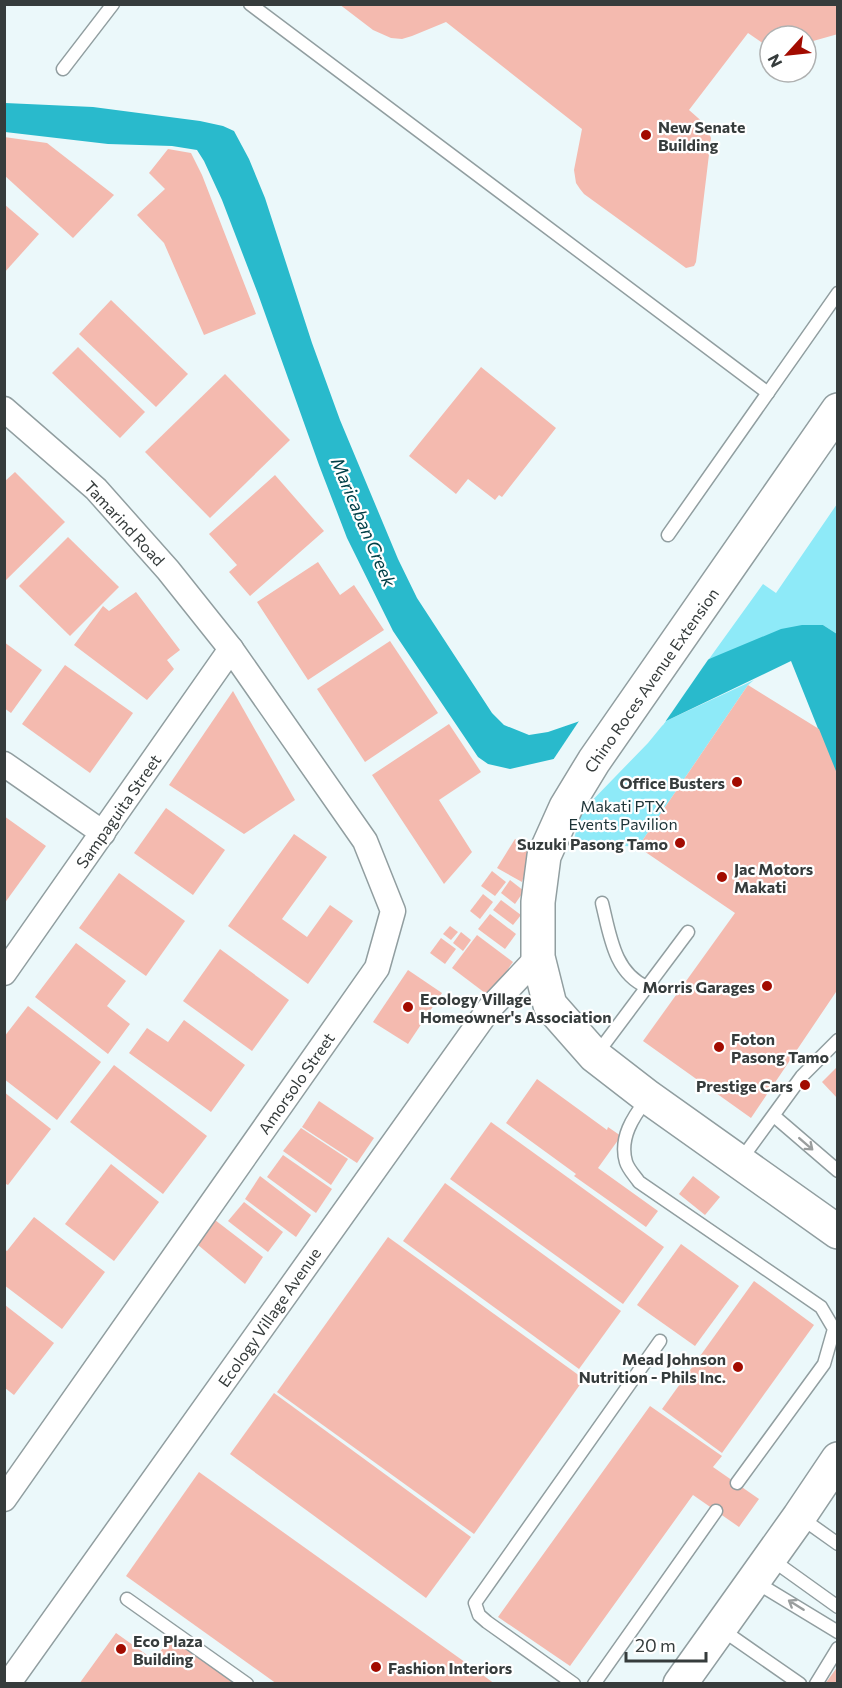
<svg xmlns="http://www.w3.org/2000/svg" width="842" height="1688" viewBox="0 0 842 1688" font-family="Commissioner,sans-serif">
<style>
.green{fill:#8eeaf8}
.water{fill:#29bacc}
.pier{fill:#ebf8fa}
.building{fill:#f4baaf}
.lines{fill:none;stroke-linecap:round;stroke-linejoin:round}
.service-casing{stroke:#919ea0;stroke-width:15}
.minor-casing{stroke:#919ea0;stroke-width:27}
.secondary-casing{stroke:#919ea0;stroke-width:36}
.service{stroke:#fff;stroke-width:12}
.minor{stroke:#fff;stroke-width:24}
.secondary{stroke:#fff;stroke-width:33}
.oneway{stroke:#9a9e9e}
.poi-dot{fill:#a20b00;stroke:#fff;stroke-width:2}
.labels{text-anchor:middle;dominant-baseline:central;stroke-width:4.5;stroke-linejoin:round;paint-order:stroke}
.poi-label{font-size:16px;font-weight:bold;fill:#363c3c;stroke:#fff;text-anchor:start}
.street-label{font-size:16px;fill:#363c3c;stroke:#fff}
.park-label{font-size:16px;fill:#1c3337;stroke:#fff}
.water-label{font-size:18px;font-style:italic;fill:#004048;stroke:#fff}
</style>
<rect width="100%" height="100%" fill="#ebf8fa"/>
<g class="green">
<path d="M837,504V634L823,625L709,659L763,584L776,593Z"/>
<path d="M754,680L748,685L638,847L573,842L582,811L648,743L666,721Z"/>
</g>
<path class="water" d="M5,103L93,107L200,121L223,126L234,131L249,159L265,198L312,343L340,420L398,559L417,598L492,713L504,725L529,735L548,732L580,721L709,659L781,629L802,625H823L837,634V776L791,661L666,721L558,758L510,769L488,764L478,757L393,631L347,538L319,465L258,294L222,200L204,161L197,150L172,146L108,144L5,132Z"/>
<path class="pier" d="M712,654L663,725L624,740L551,763L583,715Z"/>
<g class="building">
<path d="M339,4H838V34L806,43V36H770V48L748,33L689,110L706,125L711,138L696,262L694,266L686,268L584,194L580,189L576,183L574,170L582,129L446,22L412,36L402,39L391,38L373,30Z"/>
<path d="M4,137L47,143L114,195L73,238L4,175Z"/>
<path d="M168,149L191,153L202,175L256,314L204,335L164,243L137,215L165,189L149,173Z"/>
<path d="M4,204L39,234L4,273Z"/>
<path d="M111,300L188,374L156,407L79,334Z"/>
<path d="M78,347L145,412L120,438L52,373Z"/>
<path d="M481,367L556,428L502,497L499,495L495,500L468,479L456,494L409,456Z"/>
<path d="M225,374L290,440L210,518L145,452Z"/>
<path d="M15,472L65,522L4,582V482Z"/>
<path d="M275,475L324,531L250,596L229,572L237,565L209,534Z"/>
<path d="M68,537L119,587L70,636L19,586Z"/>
<path d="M318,562L340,595L354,585L384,630L308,680L257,602Z"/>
<path d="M136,592L180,650L167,660L174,669L147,700L74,645L103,606L109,611Z"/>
<path d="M390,641L438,713L365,762L317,689Z"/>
<path d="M4,642L42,670L11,713L4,708Z"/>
<path d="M65,665L133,713L90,773L22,724Z"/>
<path d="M748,685L819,729L838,776V989L751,1118L643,1041L735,913L638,847Z"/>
<path d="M233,691L295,800L244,834L169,785Z"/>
<path d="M449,724L481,772L439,800L472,852L444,884L372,775Z"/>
<path d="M166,808L225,850L193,895L134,853Z"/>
<path d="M4,816L46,846L4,904Z"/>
<path d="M294,834L327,857L282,919L307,937L330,905L353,921L308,984L228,926Z"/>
<path d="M515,839L532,850L522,882L497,868Z"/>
<path d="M492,871L506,882L495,896L481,886Z"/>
<path d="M119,873L185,921L146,976L79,928Z"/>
<path d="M510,880L524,891L515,904L501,893Z"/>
<path d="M483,894L493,902L480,919L470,911Z"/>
<path d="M501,900L521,915L513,925L493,910Z"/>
<path d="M490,914L516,934L505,949L478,929Z"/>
<path d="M450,926L458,932L451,940L443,934Z"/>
<path d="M461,932L471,940L463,951L453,943Z"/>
<path d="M477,935L513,962L489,996L452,968Z"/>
<path d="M441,938L456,949L445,964L430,953Z"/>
<path d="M76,943L126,981L107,1006L130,1024L108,1054L35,997Z"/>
<path d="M220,949L289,1000L252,1051L183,1001Z"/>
<path d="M408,970L442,993L408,1044L373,1022Z"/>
<path d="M28,1006L101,1062L57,1120L4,1079V1037Z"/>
<path d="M184,1020L245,1065L211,1112L129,1053L147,1028L168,1042Z"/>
<path d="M114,1065L207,1136L163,1194L70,1122Z"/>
<path d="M838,1066V1099L822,1082Z"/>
<path d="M537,1079L607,1130L608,1127L621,1136L598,1168L658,1211L646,1227L574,1176L576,1174L506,1123Z"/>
<path d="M4,1092L51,1129L8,1185L4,1183Z"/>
<path d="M319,1101L374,1138L357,1163L302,1127Z"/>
<path d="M491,1122L664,1247L623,1304L450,1179Z"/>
<path d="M301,1128L348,1159L331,1185L283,1151Z"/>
<path d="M283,1155L332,1189L316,1213L267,1177Z"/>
<path d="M111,1164L159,1202L114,1261L65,1224Z"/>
<path d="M260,1176L311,1215L296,1237L245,1199Z"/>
<path d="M693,1176L720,1197L705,1215L679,1194Z"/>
<path d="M445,1183L621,1311L579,1369L403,1241Z"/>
<path d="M244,1202L283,1232L268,1252L228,1221Z"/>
<path d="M34,1217L105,1272L62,1329L4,1285V1249L7,1251Z"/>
<path d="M215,1220L263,1257L245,1284L198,1245Z"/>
<path d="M388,1237L584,1379L474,1534L277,1392Z"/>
<path d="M681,1244L739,1286L695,1346L637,1305Z"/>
<path d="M754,1281L814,1325L722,1453L662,1409Z"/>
<path d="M5,1305L54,1343L14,1395L5,1388Z"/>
<path d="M274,1393L471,1537L426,1598L230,1454Z"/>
<path d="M650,1406L722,1456L713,1467L759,1499L739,1527L693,1495L570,1666L498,1617Z"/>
<path d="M199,1472L469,1665L495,1684H277L126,1576Z"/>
<path d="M116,1633L154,1660L171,1637L235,1684H79Z"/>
<path d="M838,1666V1684H825Z"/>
</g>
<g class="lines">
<defs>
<g id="service">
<path d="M250,4L768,393"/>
<path d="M63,69L113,4"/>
<path d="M668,535L838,293"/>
<path d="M602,903C610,935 614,973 647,987"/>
<path d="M596,1055L688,932"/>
<path d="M647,1099C633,1117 619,1138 626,1162C628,1169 635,1176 639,1182L821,1307L834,1329L824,1364L737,1483"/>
<path d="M774,1116L838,1171"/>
<path d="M740,1161L802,1076L838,1040"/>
<path d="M800,1517L838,1544"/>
<path d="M771,1559L838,1607"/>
<path d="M754,1581L838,1632"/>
<path d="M127,1599L247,1684"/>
<path d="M721,1629L800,1684"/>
<path d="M574,1684L487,1622L479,1615L475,1603L660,1341"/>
<path d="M594,1684L716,1511"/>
<path d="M816,1684L838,1648"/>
</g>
<g id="minor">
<path d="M4,409L96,489L168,570L231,649L365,841L393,911L377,968L4,1499"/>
<path d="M4,764L103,833"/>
<path d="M4,973L231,649"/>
<path d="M8,1684L489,1009L538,957"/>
</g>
<g id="secondary">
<path d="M838,410L594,761L566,807L544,856L538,902V957L550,1005L595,1056L648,1097L838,1232"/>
<path d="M680,1684L799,1517L838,1459"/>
</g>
</defs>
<use href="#service" class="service-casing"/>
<use href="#minor" class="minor-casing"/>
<use href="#secondary" class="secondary-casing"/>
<use href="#service" class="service"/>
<use href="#minor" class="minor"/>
<use href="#secondary" class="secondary"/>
</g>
<defs><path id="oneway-shaft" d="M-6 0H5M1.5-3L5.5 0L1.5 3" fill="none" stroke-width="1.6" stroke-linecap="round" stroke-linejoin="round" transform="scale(1.5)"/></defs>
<g class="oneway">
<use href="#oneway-shaft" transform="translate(806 1144) rotate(41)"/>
<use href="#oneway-shaft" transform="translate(796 1605) rotate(-148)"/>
</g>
<g class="poi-dot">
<circle cx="646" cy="135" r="6"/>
<circle cx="737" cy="782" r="6"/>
<circle cx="680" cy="843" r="6"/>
<circle cx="722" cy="877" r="6"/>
<circle cx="767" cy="986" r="6"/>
<circle cx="408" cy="1007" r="6"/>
<circle cx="719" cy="1047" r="6"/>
<circle cx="805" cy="1085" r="6"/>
<circle cx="738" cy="1367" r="6"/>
<circle cx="121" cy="1649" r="6"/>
<circle cx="376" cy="1667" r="6"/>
</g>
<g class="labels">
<g class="poi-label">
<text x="658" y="126">New Senate<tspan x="658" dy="18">Building</tspan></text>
<text x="725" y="782" text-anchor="end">Office Busters</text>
<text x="668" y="843" text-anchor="end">Suzuki Pasong Tamo</text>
<text x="734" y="868">Jac Motors<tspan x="734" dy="18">Makati</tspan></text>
<text x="755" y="986" text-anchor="end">Morris Garages</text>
<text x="420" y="998">Ecology Village<tspan x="420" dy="18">Homeowner's Association</tspan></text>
<text x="731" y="1038">Foton<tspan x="731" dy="18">Pasong Tamo</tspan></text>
<text x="793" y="1085" text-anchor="end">Prestige Cars</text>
<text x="726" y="1358" text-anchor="end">Mead Johnson<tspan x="726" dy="18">Nutrition - Phils Inc.</tspan></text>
<text x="133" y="1640">Eco Plaza<tspan x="133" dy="18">Building</tspan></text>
<text x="388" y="1667">Fashion Interiors</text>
</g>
<g class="street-label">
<text transform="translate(125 523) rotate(47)">Tamarind Road</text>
<text transform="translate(651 680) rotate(-55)">Chino Roces Avenue Extension</text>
<text transform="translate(118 811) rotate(-55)">Sampaguita Street</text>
<text transform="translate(296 1083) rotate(-55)">Amorsolo Street</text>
<text transform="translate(269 1317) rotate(-55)">Ecology Village Avenue</text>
</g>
<g class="park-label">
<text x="623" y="805">Makati PTX<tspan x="623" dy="18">Events Pavilion</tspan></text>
</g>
<g class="water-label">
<text transform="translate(364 522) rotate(67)">Maricaban Creek</text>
</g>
</g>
<rect width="842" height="1688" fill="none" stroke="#363c3c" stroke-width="12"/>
<g transform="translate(788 54) rotate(243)"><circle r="28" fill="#ffffff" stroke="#afb1b1" stroke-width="1.5"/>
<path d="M0-4.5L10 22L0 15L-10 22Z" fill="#a20b00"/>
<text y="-9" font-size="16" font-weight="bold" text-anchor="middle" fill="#363c3c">N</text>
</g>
<path d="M626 1652v9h80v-9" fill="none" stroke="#363c3c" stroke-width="3"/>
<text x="635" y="1652" font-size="18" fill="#363c3c" stroke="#ffffff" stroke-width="4.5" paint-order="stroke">20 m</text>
</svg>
